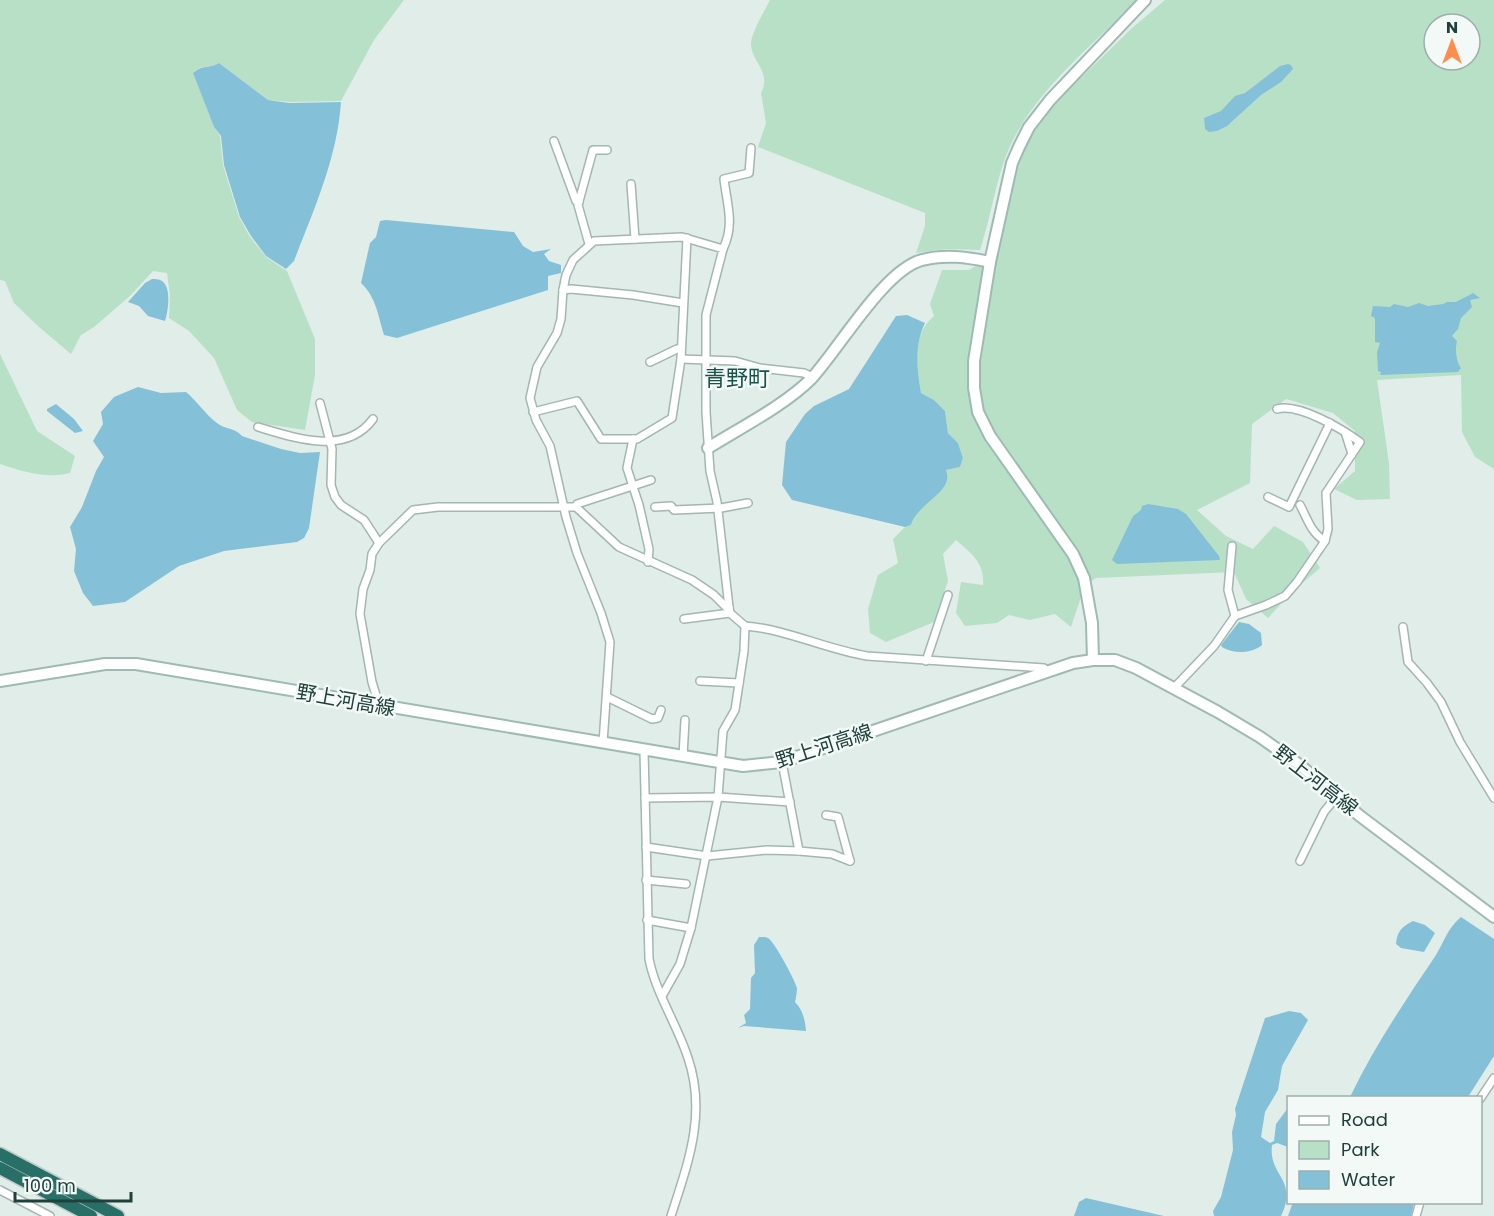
<svg xmlns="http://www.w3.org/2000/svg" width="1494" height="1216" viewBox="0 0 1494 1216" font-family="Poppins,'Noto Sans JP',sans-serif">
<style>
.green{fill:#b8e0c7;fill-rule:evenodd}
.water{fill:#84c1d8}
.lines{fill:none;stroke-linecap:round;stroke-linejoin:round}
.street-casing{stroke:#a3b6b1;stroke-width:10}
.secondary-casing{stroke:#9ebab3;stroke-width:14}
.highway-casing{stroke:#c1cac8;stroke-width:15}
.street{stroke:#fff;stroke-width:7}
.secondary{stroke:#fff;stroke-width:10}
.highway{stroke:#286f68;stroke-width:12}
.labels{text-anchor:middle;dominant-baseline:central;stroke-width:5;stroke-linejoin:round;paint-order:stroke}
.street-label{font-size:20px;fill:#20403b;stroke:#f2f9f6}
.quarter-label{font-size:22px;fill:#19544c;stroke:#f2f9f6}
</style>
<rect width="100%" height="100%" fill="#e1ede9"/>
<g class="green">
<path d="M0,0H404L374,40L341,101L289,102L268,100L219,63C209,69 203,64 193,72L214,127L220,136L223,165L239,217L250,237L266,257L287,271L315,339V375L305,430L252,422L237,410L214,358L189,331L169,318L170,296L167,273L153,271L130,296L94,327L81,335L71,354L39,327L14,303L5,281L0,280Z"/>
<path d="M770,0H1136C1094,45 1041,85 1013,140C996,174 992,215 980,250L947,249L916,253L925,226V213L758,147L766,123L761,93C772,72 751,61 751,44C751,33 765,10 770,0Z"/>
<path d="M1165,0H1494V469L1475,457L1462,432L1461,375L1377,380L1389,463L1390,499L1357,500L1334,489L1355,471V431L1333,413L1286,399L1252,424L1250,483L1197,510L1226,536L1253,549L1274,526L1303,542L1320,568L1291,593L1268,618L1246,599L1234,572L1096,578L1085,585L1071,627L1055,614L1030,620L1009,615L997,623L965,626L956,613L961,582L983,585C985,563 971,553 956,540L943,554L948,581L934,622L886,642L870,633L868,609L878,575L898,563L893,539L905,527L911,525C916,507 945,493 947,480C948,477 947,473 946,470L960,467L963,458L958,443L948,433L945,411L934,400L921,393C917,366 911,335 934,316L930,304L942,270H969L997,254L1019,163L1027,141L1057,101L1131,29ZM1434,24H1470V60H1434Z"/>
<path d="M0,354L37,431L75,456L70,473C45,479 25,472 0,464Z"/>
</g>
<g class="water">
<path d="M219,63L268,100L289,103L341,102C337,159 314,209 294,261L286,269L266,256L251,236L240,217L224,165L221,136L214,127L193,73C203,64 209,69 219,63Z"/>
<path d="M1288,64L1291,65L1293,69L1281,82L1261,95L1227,126L1217,131L1209,132L1205,129L1204,118L1221,111L1235,96L1245,93L1280,66Z"/>
<path d="M386,220L514,232L523,246L533,252L551,249L544,254L549,261L561,265V273L548,276V290L397,338L384,335C378,315 376,297 361,283L370,243L376,237L380,221Z"/>
<path d="M152,279C155,279 159,279 162,281C172,288 168,312 165,321L148,316L139,306L128,302L145,283Z"/>
<path d="M1473,293L1480,298L1470,300L1472,307L1461,318L1458,329L1452,336L1457,341C1455,348 1456,362 1461,368L1458,372L1380,375L1381,372L1378,371L1377,352L1380,343L1375,342V318L1371,316L1373,306L1390,307L1394,304L1408,307L1419,303L1428,306L1443,304L1447,302H1456C1462,298 1467,297 1473,293Z"/>
<path d="M907,315L925,323C914,346 917,368 921,393L934,400L945,411L948,433L958,443L963,458L960,467L946,470C947,473 948,477 947,480C945,494 916,507 911,525L905,527L792,500L782,485L786,442L805,414L814,406L849,389L896,316Z"/>
<path d="M138,387L161,393L186,392C197,401 205,414 217,423C224,429 236,428 242,436L281,449L300,453L320,452L309,528L304,538L297,542L224,551L179,566L125,602L93,606L83,593L74,571L76,549L70,527L82,507L96,471L104,457L93,441L103,424L101,412L114,397Z"/>
<path d="M56,404L74,419L83,431L75,433L47,411V409Z"/>
<path d="M1148,504L1178,509L1186,514L1219,556L1220,560L1117,564L1112,560L1133,516L1141,510L1142,506Z"/>
<path d="M1239,622L1249,624L1261,633L1262,645C1252,654 1233,654 1222,647L1221,645Z"/>
<path d="M1461,917L1494,939V1056L1468,1097H1350C1374,1047 1405,1001 1436,955C1445,940 1447,929 1461,917Z"/>
<path d="M1413,921L1425,925L1435,933L1424,952L1401,948L1396,944C1397,932 1401,927 1413,921Z"/>
<path d="M759,937C762,937 766,937 768,938C774,941 795,980 797,988C797,992 796,998 795,1002C803,1010 805,1020 806,1031L744,1026L738,1028L746,1023L744,1015L750,1009L751,978L755,973L754,945Z"/>
<path d="M1289,1011L1301,1013L1308,1020L1282,1066L1278,1090L1265,1112L1261,1137L1270,1143L1274,1141L1276,1124L1288,1108V1147L1277,1143L1272,1145C1268,1176 1299,1179 1281,1216H1214L1213,1211L1221,1197L1233,1150L1232,1132L1236,1115L1235,1109L1265,1018Z"/>
<path d="M1086,1198L1164,1216H1074L1079,1202Z"/>
<path d="M1293,1202H1414V1203L1411,1216H1288Z"/>
</g>
<g class="lines">
<defs>
<g id="street">
<path d="M554,141L576,201L579,202"/>
<path d="M631,184L635,239"/>
<path d="M589,244L578,205L593,150H607"/>
<path d="M723,249C735,224 727,205 724,179L749,173L751,148"/>
<path d="M563,290L571,289L633,295L683,303"/>
<path d="M681,359L735,361L760,368L804,373L812,377"/>
<path d="M650,362L677,349H681"/>
<path d="M320,403L332,449L331,485L335,497L341,505L364,520L379,543"/>
<path d="M533,412L577,401L601,439H637L672,418L681,359L687,238"/>
<path d="M258,427C295,438 346,456 373,419"/>
<path d="M1345,432L1352,454"/>
<path d="M633,439L627,468L639,505L649,549L648,562"/>
<path d="M1268,497L1289,507L1330,423"/>
<path d="M1300,505C1307,518 1311,533 1325,541"/>
<path d="M576,507L577,504L651,480"/>
<path d="M655,507L671,506L674,510L721,508L748,503"/>
<path d="M1232,546L1228,590L1235,616"/>
<path d="M684,619L730,613"/>
<path d="M745,626C786,629 825,649 867,656L1044,668L1047,672"/>
<path d="M1403,627L1408,662L1427,683L1441,702L1460,742L1494,798"/>
<path d="M926,661L948,595"/>
<path d="M700,681L739,683"/>
<path d="M1174,688L1214,646L1235,616L1266,605L1285,596L1297,582L1325,541L1328,529L1326,493L1360,442C1342,429 1299,403 1277,409"/>
<path d="M607,697L652,719L658,718L661,710"/>
<path d="M379,705L372,682L360,614L363,589L370,570L372,554L379,543L413,510L438,507H576L619,547L692,580L714,595L726,607H729"/>
<path d="M603,743L610,642L601,613L577,553L566,517L550,446L536,420L530,398L537,367L557,333L561,319L563,290L566,275L573,260L594,241L682,237L723,249L706,315V412L710,471L717,502L729,607L730,613L745,626L744,651L735,710L723,731L718,797L691,928L680,964L662,996"/>
<path d="M644,751L649,959C656,994 677,1024 688,1058C707,1114 688,1163 671,1216"/>
<path d="M683,756L685,720"/>
<path d="M782,762L799,851"/>
<path d="M645,798L718,797L790,802"/>
<path d="M826,815L838,817L850,861"/>
<path d="M646,847L707,856L767,850L799,851L832,854L850,861"/>
<path d="M1300,861L1324,812L1337,796"/>
<path d="M646,880L686,884"/>
<path d="M647,920L691,928"/>
<path d="M1480,1099L1494,1078"/>
<path d="M0,1190L50,1216"/>
<path d="M1416,1216L1420,1202"/>
</g>
<g id="secondary">
<path d="M708,448C740,428 785,405 811,379C839,349 884,270 922,260C945,254 967,257 990,262"/>
<path d="M1093,660L1092,623L1084,578L1073,554L990,436L978,412L974,388V361L990,262L1012,163L1019,147L1029,127L1050,100L1145,0"/>
<path d="M0,681L105,664H136L719,762L743,766L782,762L1073,663L1093,660H1115L1136,668L1218,712L1260,737L1301,766L1360,816L1494,917"/>
</g>
<g id="highway">
<path d="M0,1154L118,1216"/>
<path d="M0,1168L91,1216"/>
</g>
</defs>
<use href="#street" class="street-casing"/>
<use href="#secondary" class="secondary-casing"/>
<use href="#highway" class="highway-casing"/>
<use href="#street" class="street"/>
<use href="#secondary" class="secondary"/>
<use href="#highway" class="highway"/>
</g>
<g class="labels">
<g class="street-label">
<text transform="translate(346 700) rotate(10)">野上河高線</text>
<text transform="translate(824 746) rotate(-18)">野上河高線</text>
<text transform="translate(1316 780) rotate(38)">野上河高線</text>
</g>
<g class="quarter-label">
<text x="737" y="378">青野町</text>
</g>
</g>
<rect x="1287" y="1096" width="195" height="108" fill="#f2f9f6" stroke="#9eafab" stroke-width="1.5"/>
<rect x="1299" y="1116" width="30" height="9" fill="#ffffff" stroke="#9eafab" stroke-width="1.5"/>
<text x="1341" y="1126" font-size="18" fill="#20403b">Road</text>
<rect x="1299" y="1141" width="30" height="18" fill="#b8e0c7" stroke="#9eafab" stroke-width="1.5"/>
<text x="1341" y="1156" font-size="18" fill="#20403b">Park</text>
<rect x="1299" y="1171" width="30" height="18" fill="#84c1d8" stroke="#9eafab" stroke-width="1.5"/>
<text x="1341" y="1186" font-size="18" fill="#20403b">Water</text>
<g transform="translate(1452 42)"><circle r="28" fill="#f2f9f6" stroke="#9eafab" stroke-width="1.5"/>
<path d="M0-4.5L10 22L0 15L-10 22Z" fill="#ff8d4d"/>
<text y="-9" font-size="16" font-weight="bold" text-anchor="middle" fill="#20403b">N</text>
</g>
<path d="M15 1192v9h116v-9" fill="none" stroke="#20403b" stroke-width="3"/>
<text x="24" y="1192" font-size="18" fill="#20403b" stroke="#f2f9f6" stroke-width="4.5" paint-order="stroke">100 m</text>
</svg>
